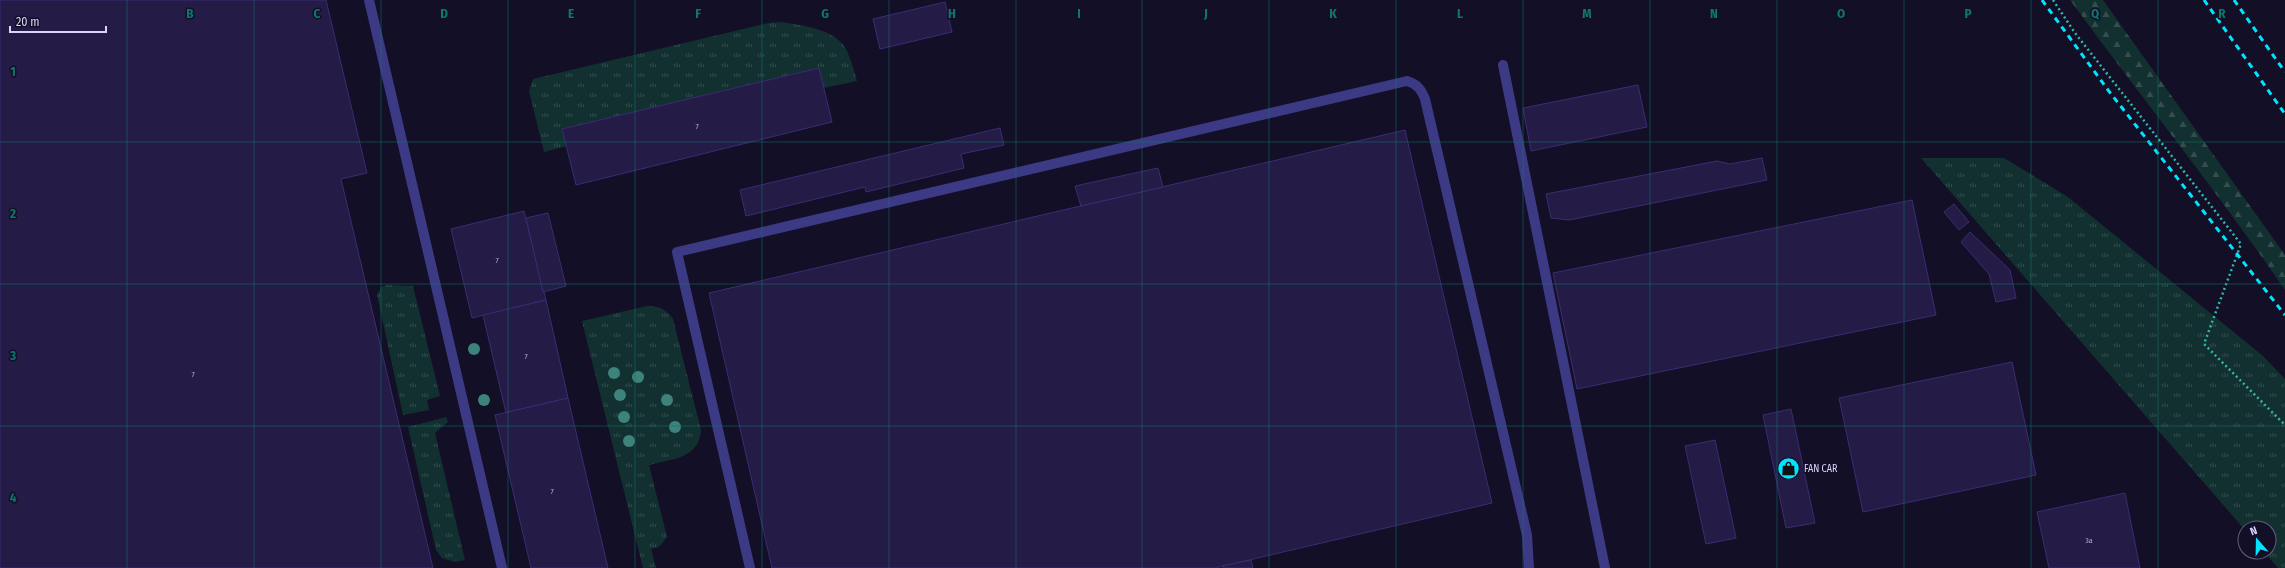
<svg xmlns="http://www.w3.org/2000/svg" width="2285" height="568" viewBox="0 0 2285 568" font-family="'Fira Sans Condensed',sans-serif">
<style>
.grass{fill:url(#grass-tufts)}
.forest{fill:url(#forest-firs)}
.building{fill:#241b47;stroke:#3b2d73}
.lines{fill:none;stroke-linecap:round;stroke-linejoin:round}
.path{stroke:#2fb8b0;stroke-width:2.5;stroke-dasharray:2 3;stroke-linecap:butt}
.service{stroke:#3d3a85;stroke-width:10}
.rail{stroke:#00e5ff;stroke-width:3;stroke-dasharray:6 5;stroke-linecap:butt}
.tree{fill:#3d827b}
.grid{fill:none;stroke:#0f766e;stroke-width:1;stroke-opacity:0.55}
.labels{text-anchor:middle;dominant-baseline:central;stroke-width:3;stroke-linejoin:round;paint-order:stroke}
.number-label{font-size:8px;fill:#aca6d1}
.poi-label{font-size:10px;fill:#d9d4ff;stroke:#130f26;text-anchor:start}
.grid-label{font-size:13px;text-anchor:middle;font-weight:bold;fill:#0f766e;stroke:#130f26;stroke-width:3;stroke-linejoin:round;paint-order:stroke}
</style>
<defs>
<pattern id="grass-tufts" width="24" height="20" patternUnits="userSpaceOnUse"><rect width="24" height="20" fill="#12302f"/><path d="M3 7l-1-3M5 7V3M7 7l1-3M15 17l-1-3M17 17v-4M19 17l1-3" fill="none" stroke="#344d4e"/></pattern>
<pattern id="forest-firs" width="22" height="20" patternUnits="userSpaceOnUse"><rect width="22" height="20" fill="#12302f"/><path d="M5 1l3.5 6h-7zM16 11l3.5 6h-7z" fill="#344d4e"/></pattern>
</defs>
<rect width="100%" height="100%" fill="#130f26"/>
<g class="grass">
<path d="M780,22C802,25 837,29 847,51C851,60 854,71 857,81L823,88L818,68L563,129L567,146L544,152L529,91L533,79L768,23Z"/>
<path d="M1921,158H2004L2068,197L2263,356L2285,379V568H2278L2264,552H2269V528H2245V530Z"/>
<path d="M386,285L413,286L440,396L427,400L429,410L403,415L377,295L381,287Z"/>
<path d="M647,306C659,306 666,309 673,319L701,430C699,459 671,459 649,465L667,537L659,547L651,549L656,568H643L582,321Z"/>
<path d="M446,417L448,422L435,433L465,560L455,562L442,558L436,550L408,427Z"/>
</g>
<path class="forest" d="M2070,0H2103L2285,255V290C2217,191 2141,97 2070,0Z"/>
<g class="building">
<path d="M0,0H326L367,173L341,179L433,568H0Z"/>
<path d="M945,2L952,32L880,49L873,19Z"/>
<path d="M819,68L832,122L576,185L562,129Z"/>
<path d="M1638,85L1647,127L1531,151L1523,108Z"/>
<path d="M1000,128L1004,145L961,154L964,168L866,192L865,187L746,216L740,190Z"/>
<path d="M1405,130L1492,503L1215,568H772L709,293Z"/>
<path d="M1762,158L1767,180L1569,220L1551,218L1546,194L1717,161L1730,164Z"/>
<path d="M1158,168L1163,187L1081,206L1075,186Z"/>
<path d="M1912,200L1936,315L1577,389L1553,273Z"/>
<path d="M1954,204L1969,222L1959,230L1944,212Z"/>
<path d="M524,211L546,300L472,318L451,229Z"/>
<path d="M548,213L566,286L543,292L526,218Z"/>
<path d="M1970,232L2010,270L2016,298L1996,302L1989,274L1961,242Z"/>
<path d="M546,300L568,398L506,413L483,315Z"/>
<path d="M2012,362L2036,475L1863,512L1839,398Z"/>
<path d="M568,398L608,568H531L495,415Z"/>
<path d="M1791,409L1815,523L1786,528L1763,415Z"/>
<path d="M1715,440L1736,538L1706,544L1685,446Z"/>
<path d="M2125,493L2140,568H2049L2037,512Z"/>
<path d="M1251,560L1253,568H1223L1222,566Z"/>
</g>
<g class="lines">
<path class="path" d="M2053,0L2075,33L2241,244L2204,344L2285,425"/>
<g class="service">
<path d="M369,0L502,568"/>
<path d="M1503,65L1605,568"/>
<path d="M750,568L677,252L1407,81C1417,84 1421,89 1425,99L1527,535L1529,568"/>
</g>
<g class="rail">
<path d="M2042,0L2108,90L2285,315"/>
<path d="M2204,0L2285,114"/>
<path d="M2234,0L2285,72"/>
</g>
</g>
<g class="tree">
<circle cx="474" cy="349" r="6"/>
<circle cx="614" cy="373" r="6"/>
<circle cx="638" cy="377" r="6"/>
<circle cx="620" cy="395" r="6"/>
<circle cx="484" cy="400" r="6"/>
<circle cx="667" cy="400" r="6"/>
<circle cx="624" cy="417" r="6"/>
<circle cx="675" cy="427" r="6"/>
<circle cx="629" cy="441" r="6"/>
</g>
<path class="grid" d="M127,0V568M254,0V568M381,0V568M508,0V568M635,0V568M762,0V568M889,0V568M1016,0V568M1142,0V568M1269,0V568M1396,0V568M1523,0V568M1650,0V568M1777,0V568M1904,0V568M2031,0V568M2158,0V568M0,142H2285M0,284H2285M0,426H2285"/>
<defs>
<symbol id="shop-disc" viewBox="-11 -11 22 22"><circle r="9.5" fill="#00e5ff" stroke="#130f26"/><path d="M-5-2.5h2.3a2.7 3.5 0 0 1 5.4 0H5L5.5 6h-11ZM-1.5-2.5h3a1.5 2.3 0 0 0-3 0Z" fill="#111"/></symbol>
</defs>
<g fill-rule="evenodd">
<use href="#shop-disc" x="1776" y="456" width="25" height="25"/>
</g>
<g class="labels">
<g class="number-label">
<text x="697" y="126">7</text>
<text x="497" y="260">7</text>
<text x="526" y="356">7</text>
<text x="193" y="374">7</text>
<text x="552" y="491">7</text>
<text x="2089" y="540">3a</text>
</g>
<g class="poi-label">
<text x="1804" y="469">FAN CAR</text>
</g>
</g>
<g class="grid-label">
<text x="190" y="18">B</text>
<text x="317" y="18">C</text>
<text x="444" y="18">D</text>
<text x="571" y="18">E</text>
<text x="698" y="18">F</text>
<text x="825" y="18">G</text>
<text x="952" y="18">H</text>
<text x="1079" y="18">I</text>
<text x="1206" y="18">J</text>
<text x="1333" y="18">K</text>
<text x="1460" y="18">L</text>
<text x="1587" y="18">M</text>
<text x="1714" y="18">N</text>
<text x="1841" y="18">O</text>
<text x="1968" y="18">P</text>
<text x="2095" y="18">Q</text>
<text x="2222" y="18">R</text>
<text x="13" y="76">1</text>
<text x="13" y="218">2</text>
<text x="13" y="360">3</text>
<text x="13" y="502">4</text>
</g>
<g transform="translate(2257 540) rotate(340)"><circle r="19" fill="#130f26" stroke="#625e7d"/>
<path d="M0-3L7 15L0 10L-7 15Z" fill="#00e5ff"/>
<text y="-6" font-size="11" font-weight="bold" text-anchor="middle" fill="#d9d4ff">N</text>
</g>
<path d="M10 26v6h96v-6" fill="none" stroke="#d9d4ff" stroke-width="2"/>
<text x="16" y="26" font-size="12" fill="#d9d4ff" stroke="#130f26" stroke-width="3" paint-order="stroke">20 m</text>
</svg>
